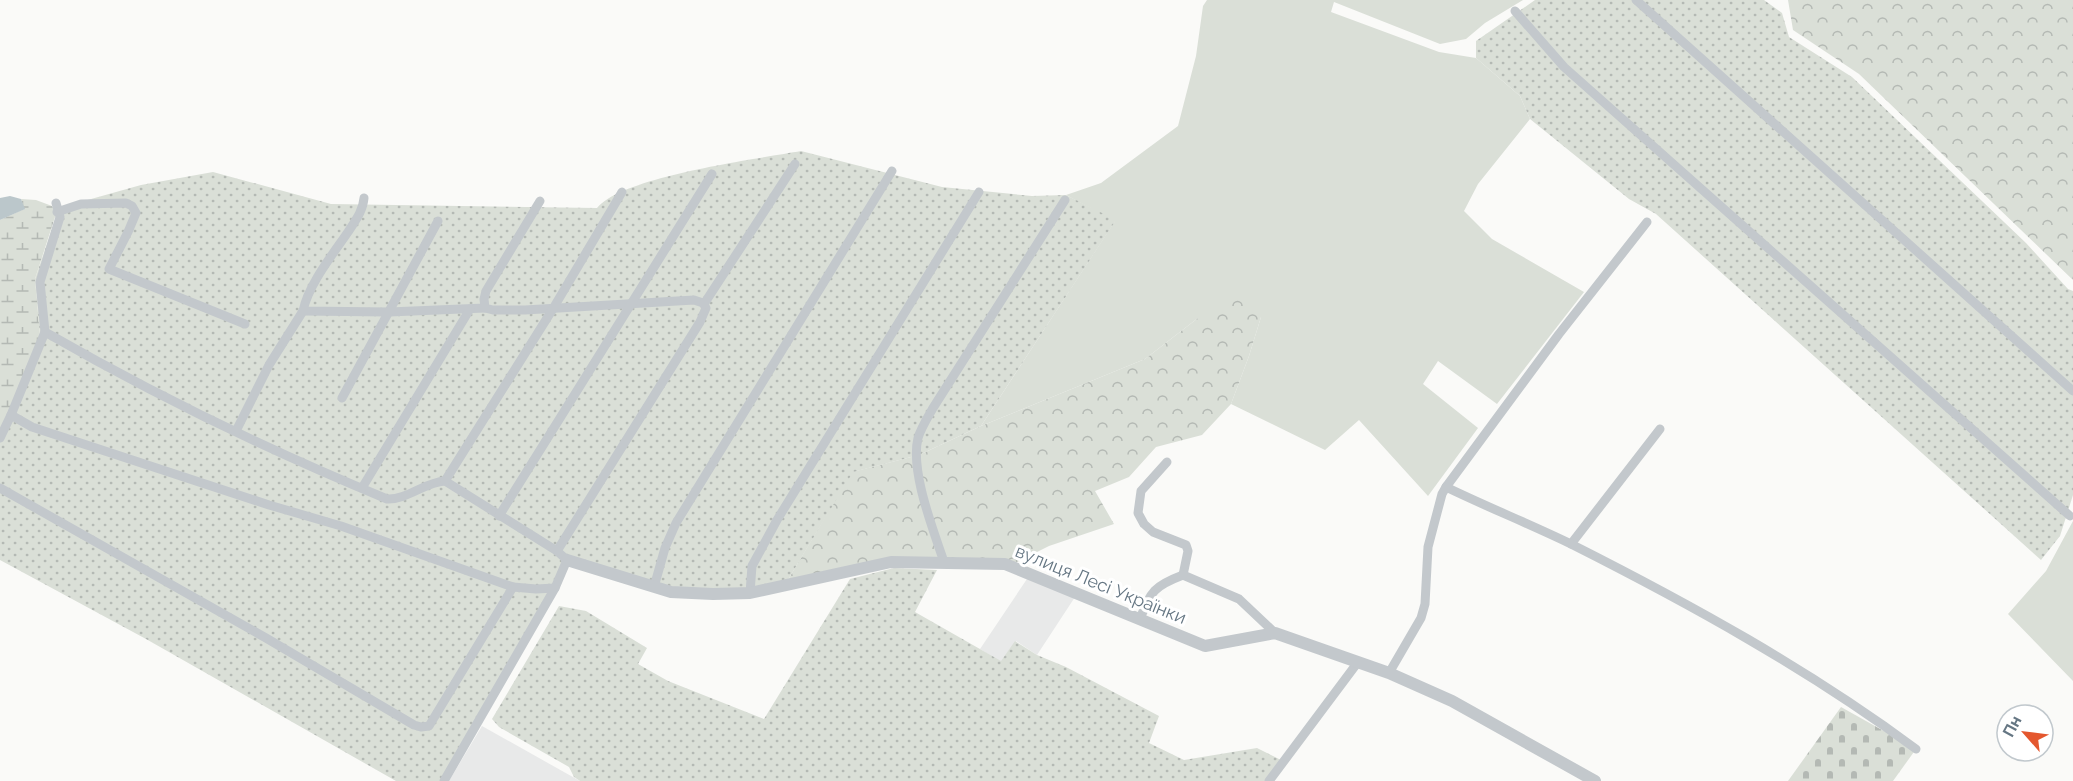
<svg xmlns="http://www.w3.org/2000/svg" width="2073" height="781" viewBox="0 0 2073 781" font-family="Raleway,sans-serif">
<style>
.built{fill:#e8e9e9}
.grass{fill:#dadfd7}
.forest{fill:url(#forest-crowns)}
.wetland{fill:url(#wetland-marsh)}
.cemetery{fill:url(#cemetery-stones)}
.garden{fill:url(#garden-dots)}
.water{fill:#bbc7cb}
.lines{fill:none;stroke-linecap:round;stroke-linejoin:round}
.minor{stroke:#c3c8cc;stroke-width:9}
.tertiary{stroke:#c3c8cc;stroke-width:12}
.labels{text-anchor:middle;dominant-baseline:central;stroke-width:6;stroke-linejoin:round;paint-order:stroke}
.street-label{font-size:18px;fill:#657683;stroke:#fff}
</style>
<defs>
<pattern id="forest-crowns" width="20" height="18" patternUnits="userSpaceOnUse" patternTransform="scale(1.5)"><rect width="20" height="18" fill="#dadfd7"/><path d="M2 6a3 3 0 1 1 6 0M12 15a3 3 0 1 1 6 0" fill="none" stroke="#b4b9b4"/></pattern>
<pattern id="wetland-marsh" width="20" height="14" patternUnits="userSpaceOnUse" patternTransform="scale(1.5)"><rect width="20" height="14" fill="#dadfd7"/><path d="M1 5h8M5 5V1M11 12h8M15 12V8" fill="none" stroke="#b4b9b4"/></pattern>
<pattern id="cemetery-stones" width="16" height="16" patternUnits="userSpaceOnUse" patternTransform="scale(1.5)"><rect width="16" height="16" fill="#dadfd7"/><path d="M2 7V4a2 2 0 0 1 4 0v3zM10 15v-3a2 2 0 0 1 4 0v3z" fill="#b4b9b4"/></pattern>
<pattern id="garden-dots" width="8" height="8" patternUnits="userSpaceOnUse" patternTransform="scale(1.5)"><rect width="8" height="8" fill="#dadfd7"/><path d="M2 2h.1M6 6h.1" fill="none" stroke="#b4b9b4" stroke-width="1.8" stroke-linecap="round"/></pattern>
</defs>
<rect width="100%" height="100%" fill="#fafaf8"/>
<g class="built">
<path d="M1029,576L1075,597L1037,655L1016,641L1001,662L980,649Z"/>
<path d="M482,726L580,781H449Z"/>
</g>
<g class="grass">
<path d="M1207,0H1523L1485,23L1466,39L1440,44L1334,2L1331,12L1439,52L1476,58L1520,96L1530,119L1478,184L1464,211L1492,239L1584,292L1497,404L1438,361L1423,384L1478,428L1428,496L1359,420L1325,450L1231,404L1249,356L1261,317L1198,318L1145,359L981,426L1115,221L1066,195L1101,183L1178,126L1196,56L1203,6Z"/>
<path d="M2073,521V681L2008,614L2046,571Z"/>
</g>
<g class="forest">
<path d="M1788,0H2073V280L1859,74L1793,30Z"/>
<path d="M1244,288L1261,317L1249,356L1231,404L1202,435L1156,447L1129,477L1095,491L1114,524L1049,546L1015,563L902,560L786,583L852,472L919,455L981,426L1145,359L1198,318Z"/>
</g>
<path class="wetland" d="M21,199L36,200L52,206L56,214L35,279L40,335L0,435V220L24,209Z"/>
<path class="cemetery" d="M1841,707L1916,749L1893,781H1788Z"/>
<g class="garden">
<path d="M1535,0H1764L1782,13L1789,37L1852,77L2026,243L2068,289L2073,291V495L2060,536L2041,560L1656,214L1629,199L1530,119L1520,96L1476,58V41Z"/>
<path d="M801,151L942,187L1032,196L1066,195L1116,220L981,426L919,455L853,472L786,583L737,591L665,589L564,555L547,608L444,781H396L146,639L0,560V435L40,335L35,279L59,208L141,185L213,172L331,204L597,208C623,176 757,159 801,151Z"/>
<path d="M894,568L937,570L915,612L1001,661L1015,641L1037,655L1066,667L1159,716L1149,743L1184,760L1257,748L1281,760L1265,781H580L574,777L569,767L499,727L492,719L559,606L586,611L647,648L638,664L668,681L764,719L850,579Z"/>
</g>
<path class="water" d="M10,196L21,199L25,209L0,220V198Z"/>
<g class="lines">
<g class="minor">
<path d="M1636,0L2073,391"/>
<path d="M1515,11L1564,67L2070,516"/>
<path d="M364,198C363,211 355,221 348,232C333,254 308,285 303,311L389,312L485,308"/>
<path d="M540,201L486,291L484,299L485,308L493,310H525L694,300L703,303L706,308L700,322L557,551"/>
<path d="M56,203L60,217L40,282L45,332C155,395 270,451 387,499C407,500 425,482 445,481L557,551L567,560L555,588L444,781"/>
<path d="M57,212L81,204L126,203L132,206L136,213L128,232L109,269L245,324"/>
<path d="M704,304L795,164"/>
<path d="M342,398L438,221"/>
<path d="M236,431L269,365L303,311"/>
<path d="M0,438L11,415L45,332"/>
<path d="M1167,462L1141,491L1138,513L1144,524L1153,532L1186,545L1188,551L1183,575"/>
<path d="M445,481L554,307L622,192"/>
<path d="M1446,487L1559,334L1647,222"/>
<path d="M0,488L266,638L414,725L421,727L429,726L513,587L341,526L269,505L32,427L11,415"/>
<path d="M362,488L470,309"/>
<path d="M499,516L712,174"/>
<path d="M1571,544L1660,429"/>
<path d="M944,562C933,529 910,471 918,438C921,428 928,417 933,408L1065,200"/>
<path d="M513,587L536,589L555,588"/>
<path d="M654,587L665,548L676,523L892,171"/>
<path d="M750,593L752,566L777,520L979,192"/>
<path d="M1140,619C1151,591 1154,586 1183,575L1239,599L1275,633"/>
<path d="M1389,673L1421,618L1425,604L1428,547L1442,494L1446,487C1487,507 1530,524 1571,544C1690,604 1808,669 1916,749"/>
<path d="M1269,781L1358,662"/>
</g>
<path class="tertiary" d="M567,560L671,592L713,594L750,593L891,562L1005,564L1205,646L1275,633L1389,673L1452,701L1595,781"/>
</g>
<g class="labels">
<g class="street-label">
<text transform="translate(1101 584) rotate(22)">вулиця Лесі Українки</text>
</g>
</g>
<g transform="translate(2025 733) rotate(298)"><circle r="28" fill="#ffffff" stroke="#c1c8cd" stroke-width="1.5"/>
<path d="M0-4.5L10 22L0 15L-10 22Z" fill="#e4572e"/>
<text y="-9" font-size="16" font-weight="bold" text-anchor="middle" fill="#657683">Пн</text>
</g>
</svg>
